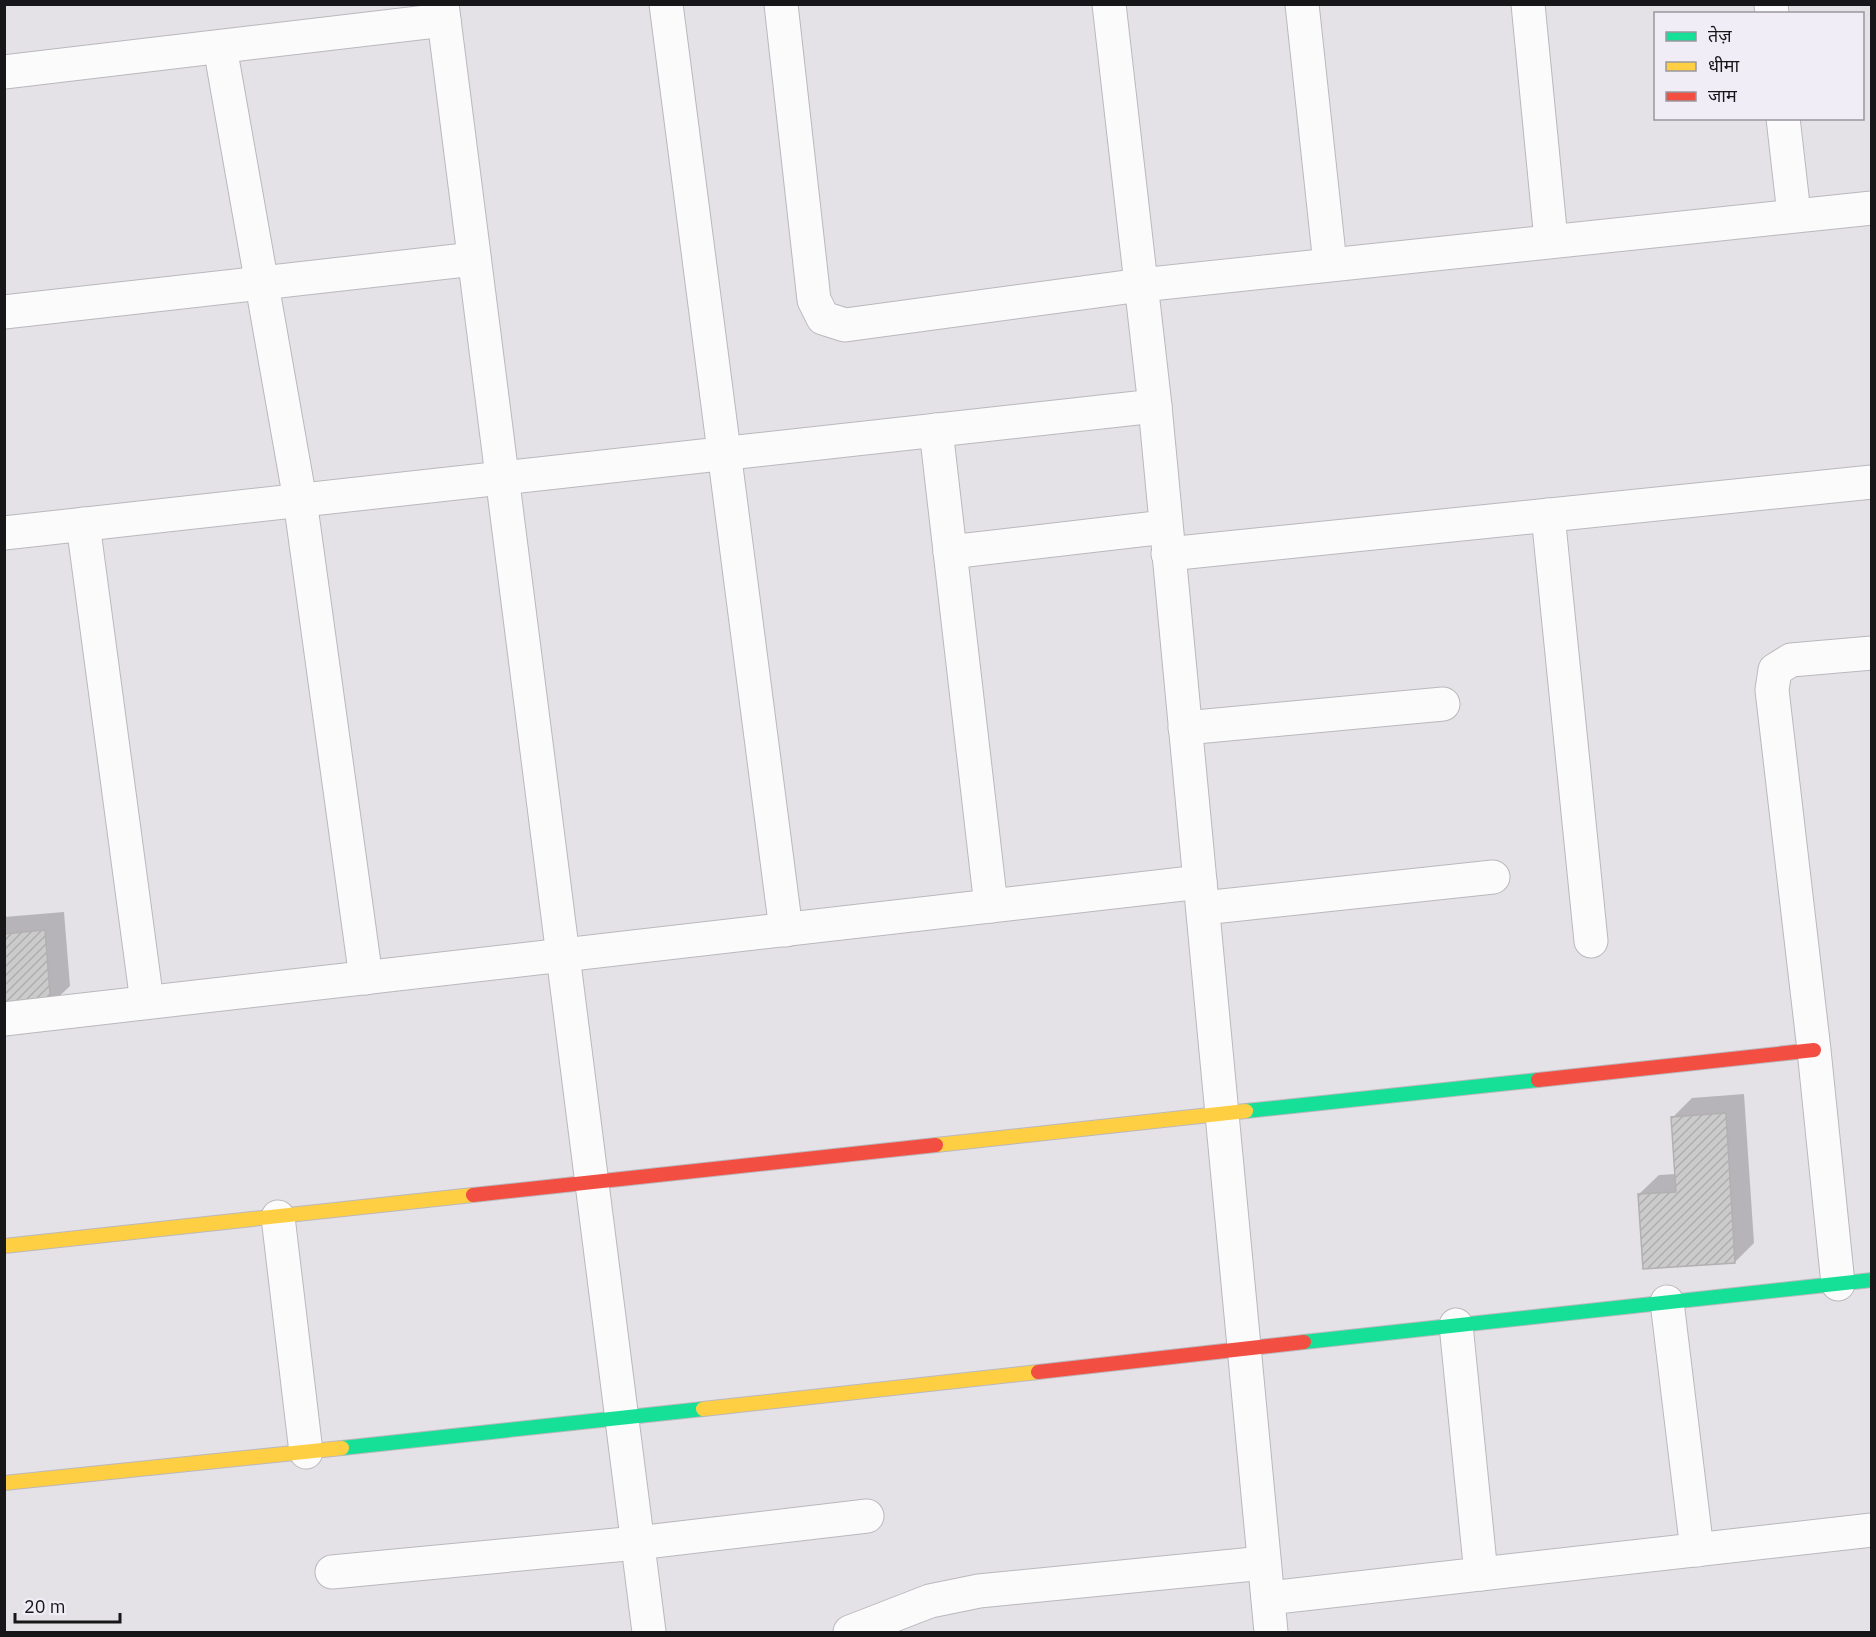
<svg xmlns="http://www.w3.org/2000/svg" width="1876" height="1637" viewBox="0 0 1876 1637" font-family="'IBM Plex Sans','Noto Sans Devanagari',sans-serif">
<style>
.shadow{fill:#0003}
.building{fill:url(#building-hatch);stroke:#b2b0b1;stroke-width:1.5}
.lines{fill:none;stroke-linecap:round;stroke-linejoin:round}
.street-casing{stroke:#bab8bd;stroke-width:35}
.fast-casing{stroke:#bab8bd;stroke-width:16}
.slow-casing{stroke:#bab8bd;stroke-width:16}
.jam-casing{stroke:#bab8bd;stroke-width:16}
.street{stroke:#fbfbfb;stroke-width:33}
.fast{stroke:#16e098;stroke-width:14}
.slow{stroke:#ffcf43;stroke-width:14}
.jam{stroke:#f24e42;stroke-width:14}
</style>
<defs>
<pattern id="building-hatch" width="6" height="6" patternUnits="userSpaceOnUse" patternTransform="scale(1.5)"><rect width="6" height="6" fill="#cccbcb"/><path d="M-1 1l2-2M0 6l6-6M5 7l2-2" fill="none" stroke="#aeaeae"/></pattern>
</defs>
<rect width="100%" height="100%" fill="#e4e2e7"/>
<g class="shadow">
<path d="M64,912L70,986L50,1005L4,1009V917Z"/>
<path d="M1744,1094L1754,1243L1735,1262L1639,1194L1659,1175L1676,1174L1673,1117L1692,1098Z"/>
</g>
<g class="building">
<path d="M45,930L51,1006L4,1011V934Z"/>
<path d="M1726,1113L1735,1263L1643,1269L1638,1194L1676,1192L1671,1117Z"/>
</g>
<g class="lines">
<defs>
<g id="street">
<path d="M442,4L649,1632"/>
<path d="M666,4L786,930"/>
<path d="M781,4L814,300L823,318L845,325L1141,285L1872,208"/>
<path d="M1109,4L1155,406L1271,1632"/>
<path d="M1302,4L1330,264"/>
<path d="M1528,4L1551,240"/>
<path d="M1771,4L1772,14"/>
<path d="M220,47L300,500L366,978"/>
<path d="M4,72L444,20"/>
<path d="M1783,118L1794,214"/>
<path d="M4,312L474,259"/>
<path d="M936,430L991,906"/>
<path d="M1548,515L1591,941"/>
<path d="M83,524L147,1002"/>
<path d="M4,533L1155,406"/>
<path d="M950,552L1165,527"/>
<path d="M1168,554L1872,482"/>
<path d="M1185,728L1443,704"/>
<path d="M1203,908L1493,877"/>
<path d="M4,1019L1200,882"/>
<path d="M278,1217L306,1452"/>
<path d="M1838,1284L1814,1050L1772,690L1775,670L1791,660L1872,653"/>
<path d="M1667,1302L1697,1550"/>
<path d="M1456,1325L1481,1574"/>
<path d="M332,1572L637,1543L867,1516"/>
<path d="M1268,1598L1872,1530"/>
<path d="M850,1632L930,1601L979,1591L1264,1563"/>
</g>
<g id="fast">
<path d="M1246,1111L1538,1080"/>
<path d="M1304,1342L1872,1280"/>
<path d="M342,1448L703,1409"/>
</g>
<g id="slow">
<path d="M936,1145L1246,1111"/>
<path d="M4,1246L473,1195"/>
<path d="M703,1409L1038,1372"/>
<path d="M4,1483L342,1448"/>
</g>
<g id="jam">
<path d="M1538,1080L1814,1050"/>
<path d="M473,1195L936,1145"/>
<path d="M1038,1372L1304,1342"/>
</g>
</defs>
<use href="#street" class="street-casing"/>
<use href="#fast" class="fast-casing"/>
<use href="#slow" class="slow-casing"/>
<use href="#jam" class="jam-casing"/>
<use href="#street" class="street"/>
<use href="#fast" class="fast"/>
<use href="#slow" class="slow"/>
<use href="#jam" class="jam"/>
</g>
<rect width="1876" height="1637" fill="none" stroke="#171619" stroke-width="12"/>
<rect x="1654" y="12" width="210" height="108" fill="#f0edf7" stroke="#99979e" stroke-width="1.5"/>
<rect x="1666" y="32" width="30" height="9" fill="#16e098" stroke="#99979e" stroke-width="1.5"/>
<text x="1708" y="42" font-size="18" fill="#171619">तेज़</text>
<rect x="1666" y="62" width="30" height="9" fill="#ffcf43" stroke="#99979e" stroke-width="1.5"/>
<text x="1708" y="72" font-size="18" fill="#171619">धीमा</text>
<rect x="1666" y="92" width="30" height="9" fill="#f24e42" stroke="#99979e" stroke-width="1.5"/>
<text x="1708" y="102" font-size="18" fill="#171619">जाम</text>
<path d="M15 1613v9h105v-9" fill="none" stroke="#171619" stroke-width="3"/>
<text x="24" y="1613" font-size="18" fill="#171619" stroke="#f0edf7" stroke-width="4.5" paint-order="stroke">20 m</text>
</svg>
